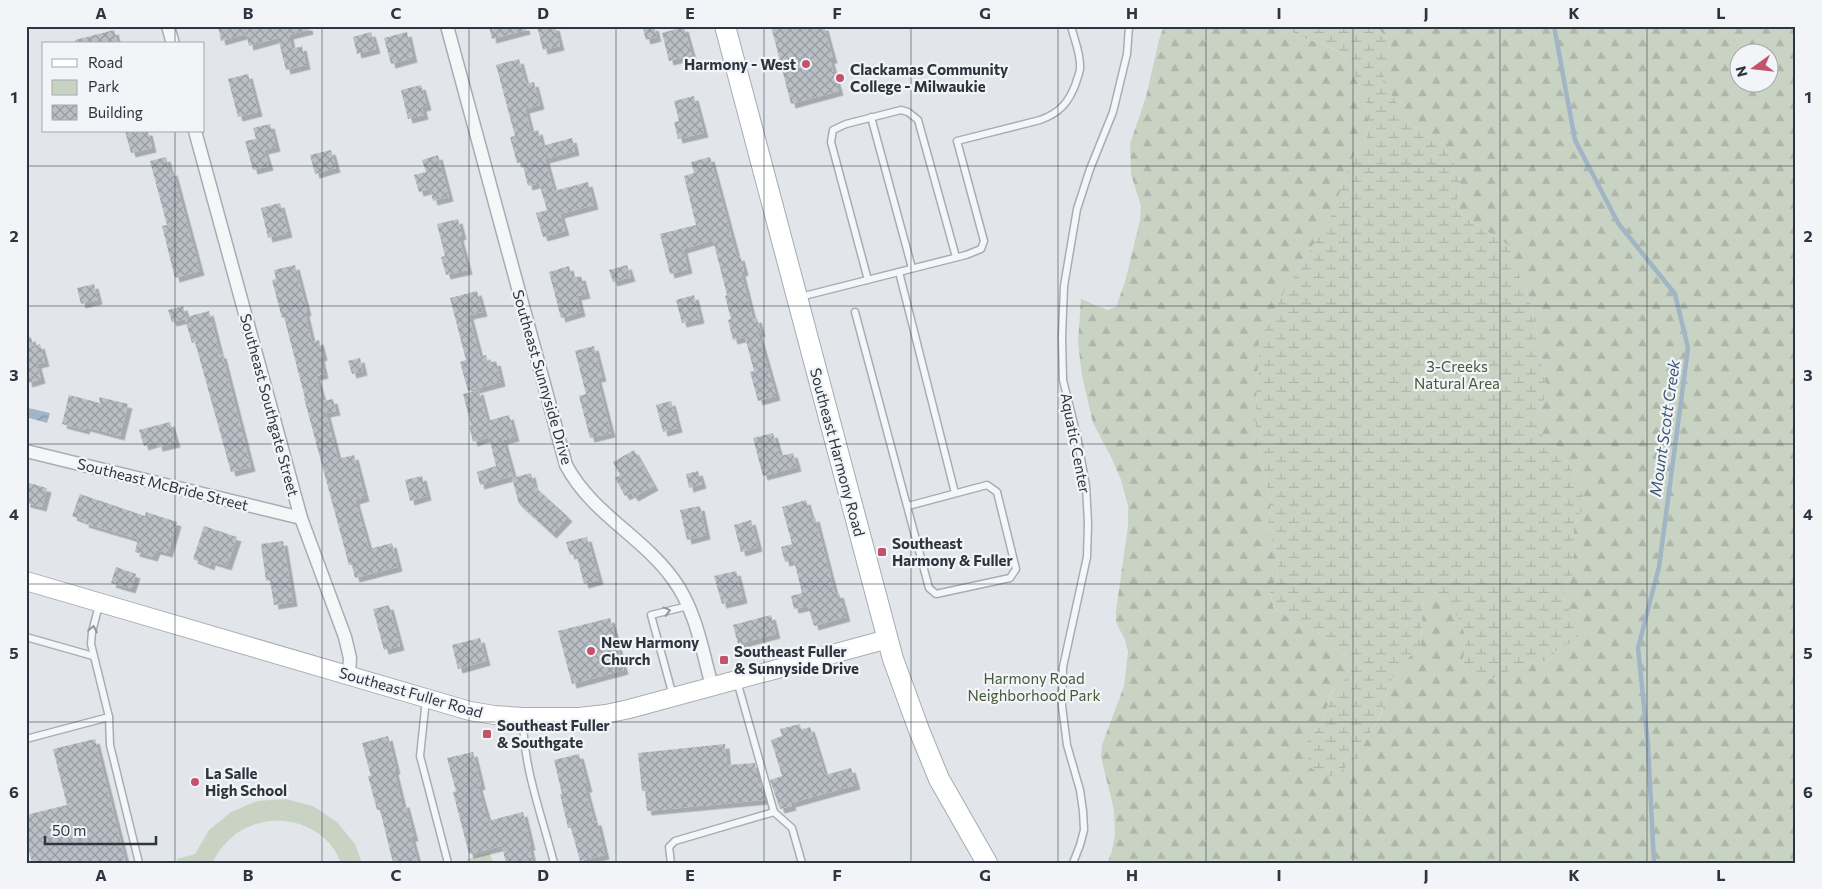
<svg xmlns="http://www.w3.org/2000/svg" width="1822" height="889" viewBox="0 0 1822 889" font-family="Commissioner,sans-serif">
<style>
.green{fill:#c9d3c4}
.forest{fill:url(#forest-firs);fill-rule:evenodd}
.wetland{fill:url(#wetland-marsh)}
.water{fill:url(#water-waves)}
.lines{fill:none;stroke-linecap:round;stroke-linejoin:round}
.stream{stroke:#a1b5c6;stroke-width:4.5}
.building{fill:url(#building-cross-hatch);filter:url(#shadow)}
.lane-casing{stroke:#a8adb4;stroke-width:9}
.street-casing{stroke:#a8adb4;stroke-width:15}
.secondary-casing{stroke:#a8adb4;stroke-width:20}
.primary-casing{stroke:#a3abb4;stroke-width:22}
.lane{stroke:#f5f6f8;stroke-width:6}
.street{stroke:#f5f6f8;stroke-width:12}
.secondary{stroke:#fff;stroke-width:18}
.primary{stroke:#fff;stroke-width:20}
.oneway{stroke:#90969c}
.grid{fill:none;stroke:#2c3540;stroke-width:1;stroke-opacity:0.55}
.poi-dot{fill:#c3536b;stroke:#f2f4f7;stroke-width:2}
.labels{text-anchor:middle;dominant-baseline:central;stroke-width:4.5;stroke-linejoin:round;paint-order:stroke}
.poi-label{font-size:15px;font-weight:bold;fill:#2c3540;stroke:#f2f4f7;text-anchor:start}
.park-label{font-size:15px;fill:#435b3a;stroke:#f2f4f7}
.street-label{font-size:15px;fill:#2c3540;stroke:#f2f4f7}
.water-label{font-size:16px;font-style:italic;fill:#395671;stroke:#f2f4f7}
.neatline{fill:none;stroke:#2c3540;stroke-width:2}
.grid-label{font-size:16px;text-anchor:middle;font-weight:bold;fill:#2c3540}
</style>
<defs>
<pattern id="forest-firs" width="22" height="20" patternUnits="userSpaceOnUse" patternTransform="scale(1.25)"><rect width="22" height="20" fill="#c9d3c4"/><path d="M5 1l3.5 6h-7zM16 11l3.5 6h-7z" fill="#adb6a9"/></pattern>
<pattern id="wetland-marsh" width="20" height="14" patternUnits="userSpaceOnUse" patternTransform="scale(1.25)"><rect width="20" height="14" fill="#c9d3c4"/><path d="M1 5h8M5 5V1M11 12h8M15 12V8" fill="none" stroke="#adb6a9"/></pattern>
<pattern id="water-waves" width="16" height="10" patternUnits="userSpaceOnUse" patternTransform="scale(1.25)"><rect width="16" height="10" fill="#a1b5c6"/><path d="M0 5q4-4 8 0t8 0" fill="none" stroke="#8394a2"/></pattern>
<pattern id="building-cross-hatch" width="8" height="8" patternUnits="userSpaceOnUse" patternTransform="scale(1.25)"><rect width="8" height="8" fill="#babfc6"/><path d="M0 0l8 8M0 8l8-8" fill="none" stroke="#979ca2"/></pattern>
<filter id="shadow"><feDropShadow dx="4.5" dy="4.5" stdDeviation="0" flood-color="#0004"/></filter>
</defs>
<rect width="100%" height="100%" fill="#e2e6ea"/>
<g class="green">
<path d="M286,799L313,806L337,822L355,844L362,863H341C338,858 337,853 334,849C312,818 268,812 237,833C228,840 217,851 213,863H178L177,859L195,854L209,830L231,812L257,801Z"/>
<path d="M490,853L493,863H468L467,859Z"/>
</g>
<path class="forest" d="M1164,26H1289L1296,36L1323,44L1341,53L1364,93L1369,125L1365,143L1355,152L1332,214L1280,299L1259,341L1255,434L1271,504L1267,532L1279,556L1277,578L1270,592L1274,609L1319,633L1348,659L1350,675L1331,693L1323,722L1305,744L1370,733L1381,716L1390,682L1408,658L1421,645L1423,599L1433,592L1439,596L1456,615L1466,636L1463,662L1470,676C1495,684 1497,675 1519,667C1529,663 1540,662 1550,660L1559,647L1577,642L1570,614L1563,597L1574,571V525L1586,504L1572,469L1559,449L1542,434L1538,417L1547,391L1532,307L1508,245L1462,215L1457,204L1461,175L1443,144L1410,124L1382,80L1390,44L1377,26H1796V863H1107L1112,851L1115,833L1114,810L1101,757L1102,745L1124,686L1128,652L1125,640L1116,622V611L1128,526V506L1121,480L1112,459L1093,423L1082,376L1078,342L1081,299L1107,310L1116,307L1125,282L1140,220L1141,206L1131,174L1130,144L1146,97L1159,40ZM1740,52H1770V82H1740Z"/>
<path class="wetland" d="M1289,26H1377L1390,44L1383,81L1410,124L1443,144L1461,175L1457,204L1462,215L1508,245L1532,307L1547,391L1538,417L1542,434L1559,449L1572,469L1586,504L1574,525V571L1563,597L1579,631L1577,642L1559,647L1550,660C1540,662 1529,663 1519,667C1497,675 1495,684 1470,676L1463,662L1466,636L1456,615L1439,596L1433,592L1423,599L1421,645L1408,658L1390,682L1381,715L1355,759L1337,775L1323,777L1310,767L1305,744L1323,722L1331,694L1349,675L1348,659L1319,633L1274,609L1270,592L1277,578L1279,556L1267,532L1271,504L1255,434L1259,341L1280,299L1332,214L1355,151L1365,143L1369,125L1364,93L1341,53L1323,44L1296,36Z"/>
<path class="water" d="M28,408L50,413L47,423L26,417Z"/>
<g class="lines">
<path class="stream" d="M1554,26L1575,140L1618,223L1675,294L1688,348L1659,567L1638,648L1648,745L1654,863"/>
</g>
<g class="building">
<path d="M218,26H308L309,30L289,35L292,49L302,46L306,65L286,70L278,38L249,46L246,34L221,41Z"/>
<path d="M489,26H525L526,30L492,39Z"/>
<path d="M537,26H555L560,46L543,50Z"/>
<path d="M654,26L657,37L646,40L643,29Z"/>
<path d="M771,26H824L833,59H830L839,91L791,104Z"/>
<path d="M684,27L692,55L669,61L662,33Z"/>
<path d="M114,30L118,44H75V40Z"/>
<path d="M371,32L376,49L357,54L353,37Z"/>
<path d="M407,32L413,58L391,64L384,38Z"/>
<path d="M519,59L526,84L534,82L540,105L525,109L531,132L538,130L542,146L572,138L575,151L545,159L554,191L588,182L594,205L560,214L565,231L543,237L536,213L547,210L539,183L528,186L522,162L517,163L510,137L515,136L496,65Z"/>
<path d="M248,74L258,112L238,117L228,79Z"/>
<path d="M421,85L427,106L422,107L424,115L408,119L401,90Z"/>
<path d="M694,96L704,133L678,139L674,122L679,121L674,101Z"/>
<path d="M270,124L276,147L264,150L269,166L253,170L245,141L256,139L253,128Z"/>
<path d="M125,131H148L152,148L131,153Z"/>
<path d="M331,150L336,168L315,174L310,155Z"/>
<path d="M438,155L449,197L433,201L430,189L419,192L414,175L426,172L422,160Z"/>
<path d="M166,157L170,172L173,171L200,271L175,278L162,226L167,225L150,161Z"/>
<path d="M710,157L737,257L740,256L744,271L741,272L753,319L757,318L761,332L758,333L776,396L758,401L750,372L754,371L745,337L733,340L728,320L731,319L725,296L727,295L713,240L683,249L688,269L670,274L660,234L696,225L684,176L694,173L691,162Z"/>
<path d="M280,203L288,233L268,238L261,208Z"/>
<path d="M458,219L462,235L459,236L468,270L446,275L441,257L445,256L437,224Z"/>
<path d="M295,265L307,311L305,312L312,342L319,340L323,356L320,357L324,374L316,376L323,401L333,399L336,411L326,413L338,459L354,455L365,497L355,500L369,549L392,543L398,567L355,578L352,565H349L304,398H305L284,317L282,318L272,280L276,279L274,270Z"/>
<path d="M627,265L631,277L613,282L609,270Z"/>
<path d="M569,266L572,278L581,276L586,294L577,296L581,312L561,318L549,272Z"/>
<path d="M94,284L98,300L81,304L77,288Z"/>
<path d="M477,291L483,312L469,315L480,357L486,355L488,363L496,361L501,382L468,391L460,362L466,360L450,298Z"/>
<path d="M694,295L700,319L682,323L676,300Z"/>
<path d="M183,306L186,317L209,311L220,354H222L251,467L231,472L195,342L192,343L185,319L172,322L168,310Z"/>
<path d="M31,337L33,346L40,344L45,362L37,364L41,379L28,383L26,375V338Z"/>
<path d="M594,346L602,377L597,378L611,433L590,438L579,396L586,394L575,351Z"/>
<path d="M360,358L363,371L352,374L348,361Z"/>
<path d="M479,390L487,421L509,415L515,437L503,440L513,476L480,485L477,472L496,466L489,437L473,442L469,425H471L463,394Z"/>
<path d="M69,395L100,403L99,397L128,404L120,436L86,427L85,430L62,424Z"/>
<path d="M671,401L678,428L663,432L656,405Z"/>
<path d="M170,422L176,443L158,447L157,442L144,446L139,430Z"/>
<path d="M773,433L780,456L793,453L797,467L763,476L753,438Z"/>
<path d="M634,450L654,486L634,497L631,493L625,496L615,478L620,475L613,462Z"/>
<path d="M698,471L702,484L689,488L686,474Z"/>
<path d="M531,473L534,486L568,517L552,534L519,504L512,478Z"/>
<path d="M422,476L427,496L410,501L405,480Z"/>
<path d="M26,482L47,488L42,507L26,503Z"/>
<path d="M80,494L145,516L146,512L177,522L168,553L156,550L153,557L135,552L138,539L84,523L85,521L72,516Z"/>
<path d="M806,500L811,518L815,517L835,594L839,593L846,617L814,626L808,606L794,609L791,596L802,593L794,560L785,562L781,547L792,544L782,507Z"/>
<path d="M700,506L706,535L687,540L680,510Z"/>
<path d="M751,520L758,547L741,552L734,525Z"/>
<path d="M204,526L237,537L227,566L211,561L210,566L193,559Z"/>
<path d="M587,537L599,580L584,584L576,553L570,555L566,542Z"/>
<path d="M283,541L293,602L274,605L270,580L266,581L261,544Z"/>
<path d="M116,567L136,574L131,589L111,583Z"/>
<path d="M736,571L743,599L722,604L714,576Z"/>
<path d="M389,605L400,646L384,650L373,609Z"/>
<path d="M771,615L776,634L738,644L733,625Z"/>
<path d="M610,618L624,670L572,684L558,631Z"/>
<path d="M480,638L486,661L458,669L452,645Z"/>
<path d="M800,724L801,730L810,727L825,775L851,768L856,785L791,803L792,806L780,809L770,780L782,776L771,740L782,736L780,729Z"/>
<path d="M388,736L396,770H394L402,803H405L414,837H411L418,863H393L380,810H377L368,776H371L362,743Z"/>
<path d="M95,739L126,863H32L26,840V815L67,805L53,749Z"/>
<path d="M725,744L727,765L755,763L758,784L761,783L765,800L647,811L645,791H642L638,753Z"/>
<path d="M473,752L481,785L478,786L488,821L523,812L531,846H529L533,863H506L502,846L469,854L453,792L456,791L447,758Z"/>
<path d="M579,754L588,788H585L594,821H597L605,855L580,861L571,828H568L560,794H562L554,760Z"/>
</g>
<g class="lines">
<defs>
<g id="lane">
<path d="M871,117L912,268"/>
<path d="M899,272L955,493"/>
<path d="M868,280L831,142L833,130L846,124L901,110L908,112L918,120L956,257"/>
<path d="M800,297L966,255L981,249L984,241L957,141L1040,120C1060,113 1069,102 1076,83C1077,78 1080,73 1080,68C1081,54 1074,39 1071,26"/>
<path d="M855,312L929,588L936,594L1010,578L1016,569L997,492L987,485L908,506"/>
<path d="M26,637L93,656"/>
<path d="M737,681L774,812L792,828L802,863"/>
<path d="M673,696L651,615L688,606"/>
<path d="M426,699L420,756L448,863"/>
<path d="M109,717L110,745L139,863"/>
<path d="M523,718C523,767 542,816 554,863"/>
<path d="M26,739L109,717L91,644L92,632L99,605"/>
<path d="M671,863L669,847L675,841L774,812"/>
<path d="M1073,863L1080,845L1084,830L1083,811L1080,790L1067,745L1062,706L1063,667L1087,557L1088,523L1086,486L1077,436L1063,380L1062,337L1064,286L1077,209L1090,169L1113,112L1127,54L1129,26"/>
</g>
<g id="street">
<path d="M168,26L173,44"/>
<path d="M447,26L566,465C592,514 642,536 673,579C696,610 702,650 712,686"/>
<path d="M195,131L301,518L345,637L350,658L349,675"/>
<path d="M26,451L301,518"/>
</g>
<path id="secondary" d="M26,581L470,711L494,715L523,717H579L606,714L629,709L888,639"/>
<path id="primary" d="M725,26L893,659L919,730L939,779L987,863"/>
</defs>
<use href="#lane" class="lane-casing"/>
<use href="#street" class="street-casing"/>
<use href="#secondary" class="secondary-casing"/>
<use href="#primary" class="primary-casing"/>
<use href="#lane" class="lane"/>
<use href="#street" class="street"/>
<use href="#secondary" class="secondary"/>
<use href="#primary" class="primary"/>
</g>
<defs><path id="oneway-chevron" d="M-2-3.5L2.5 0L-2 3.5" fill="none" stroke-width="1.6" stroke-linecap="round" stroke-linejoin="round" transform="scale(1.25)"/></defs>
<g class="oneway">
<use href="#oneway-chevron" transform="translate(667 611) rotate(-15)"/>
<use href="#oneway-chevron" transform="translate(93 629) rotate(-79)"/>
</g>
<path class="grid" d="M175,26V44M322,26V863M469,26V863M616,26V863M764,26V863M911,26V863M1058,26V863M1206,26V863M1353,26V863M1500,26V863M1647,26V863M175,131V863M26,166H1796M26,306H1796M26,444H1796M26,584H1796M26,722H1796"/>
<g class="poi-dot">
<circle cx="806" cy="64" r="5"/>
<circle cx="840" cy="78" r="5"/>
<rect x="877" y="547" width="10" height="10" rx="2.5"/>
<circle cx="591" cy="651" r="5"/>
<rect x="719" y="655" width="10" height="10" rx="2.5"/>
<rect x="482" y="729" width="10" height="10" rx="2.5"/>
<circle cx="195" cy="782" r="5"/>
</g>
<g class="labels">
<g class="poi-label">
<text x="796" y="64" text-anchor="end">Harmony - West</text>
<text x="850" y="69">Clackamas Community<tspan x="850" dy="17">College - Milwaukie</tspan></text>
<text x="892" y="543">Southeast<tspan x="892" dy="17">Harmony &amp; Fuller</tspan></text>
<text x="601" y="642">New Harmony<tspan x="601" dy="17">Church</tspan></text>
<text x="734" y="651">Southeast Fuller<tspan x="734" dy="17">&amp; Sunnyside Drive</tspan></text>
<text x="497" y="725">Southeast Fuller<tspan x="497" dy="17">&amp; Southgate</tspan></text>
<text x="205" y="773">La Salle<tspan x="205" dy="17">High School</tspan></text>
</g>
<g class="park-label">
<text x="1457" y="366">3-Creeks<tspan x="1457" dy="17">Natural Area</tspan></text>
<text x="1034" y="678">Harmony Road<tspan x="1034" dy="17">Neighborhood Park</tspan></text>
</g>
<g class="street-label">
<text transform="translate(543 377) rotate(74)">Southeast Sunnyside Drive</text>
<text transform="translate(270 405) rotate(75)">Southeast Southgate Street</text>
<text transform="translate(1076 443) rotate(79)">Aquatic Center</text>
<text transform="translate(838 452) rotate(75)">Southeast Harmony Road</text>
<text transform="translate(163 484) rotate(14)">Southeast McBride Street</text>
<text transform="translate(411 692) rotate(16)">Southeast Fuller Road</text>
</g>
<g class="water-label">
<text transform="translate(1664 428) rotate(-82)">Mount Scott Creek</text>
</g>
</g>
<rect width="1822" height="889" fill="none" stroke="#f2f4f7" stroke-width="55"/>
<rect x="42" y="42" width="162" height="90" fill="#f2f4f7" stroke="#a3a8ae"/>
<rect x="52" y="59" width="25" height="8" fill="#ffffff" stroke="#a3a8ae"/>
<text x="88" y="68" font-size="15" fill="#2c3540">Road</text>
<rect x="52" y="80" width="25" height="15" fill="#c9d3c4" stroke="#a3a8ae"/>
<text x="88" y="92" font-size="15" fill="#2c3540">Park</text>
<rect x="52" y="105" width="25" height="15" fill="url(#building-cross-hatch)" stroke="#a3a8ae"/>
<text x="88" y="118" font-size="15" fill="#2c3540">Building</text>
<g transform="translate(1754 68) rotate(255)"><circle r="24" fill="#f2f4f7" stroke="#a3a8ae"/>
<path d="M0-4L9 19L0 12L-9 19Z" fill="#c3536b"/>
<text y="-8" font-size="14" font-weight="bold" text-anchor="middle" fill="#2c3540">N</text>
</g>
<path d="M45 836v8h111v-8" fill="none" stroke="#2c3540" stroke-width="2.5"/>
<text x="52" y="836" font-size="15" fill="#2c3540" stroke="#f2f4f7" stroke-width="4" paint-order="stroke">50 m</text>
<rect x="28" y="28" width="1766" height="834" class="neatline"/>
<g class="grid-label">
<text x="101" y="19">A</text>
<text x="248" y="19">B</text>
<text x="396" y="19">C</text>
<text x="543" y="19">D</text>
<text x="690" y="19">E</text>
<text x="837" y="19">F</text>
<text x="985" y="19">G</text>
<text x="1132" y="19">H</text>
<text x="1279" y="19">I</text>
<text x="1426" y="19">J</text>
<text x="1574" y="19">K</text>
<text x="1721" y="19">L</text>
<text x="14" y="103">1</text>
<text x="1808" y="103">1</text>
<text x="14" y="242">2</text>
<text x="1808" y="242">2</text>
<text x="14" y="381">3</text>
<text x="1808" y="381">3</text>
<text x="14" y="520">4</text>
<text x="1808" y="520">4</text>
<text x="14" y="659">5</text>
<text x="1808" y="659">5</text>
<text x="14" y="798">6</text>
<text x="1808" y="798">6</text>
<text x="101" y="881">A</text>
<text x="248" y="881">B</text>
<text x="396" y="881">C</text>
<text x="543" y="881">D</text>
<text x="690" y="881">E</text>
<text x="837" y="881">F</text>
<text x="985" y="881">G</text>
<text x="1132" y="881">H</text>
<text x="1279" y="881">I</text>
<text x="1426" y="881">J</text>
<text x="1574" y="881">K</text>
<text x="1721" y="881">L</text>
</g>
</svg>
